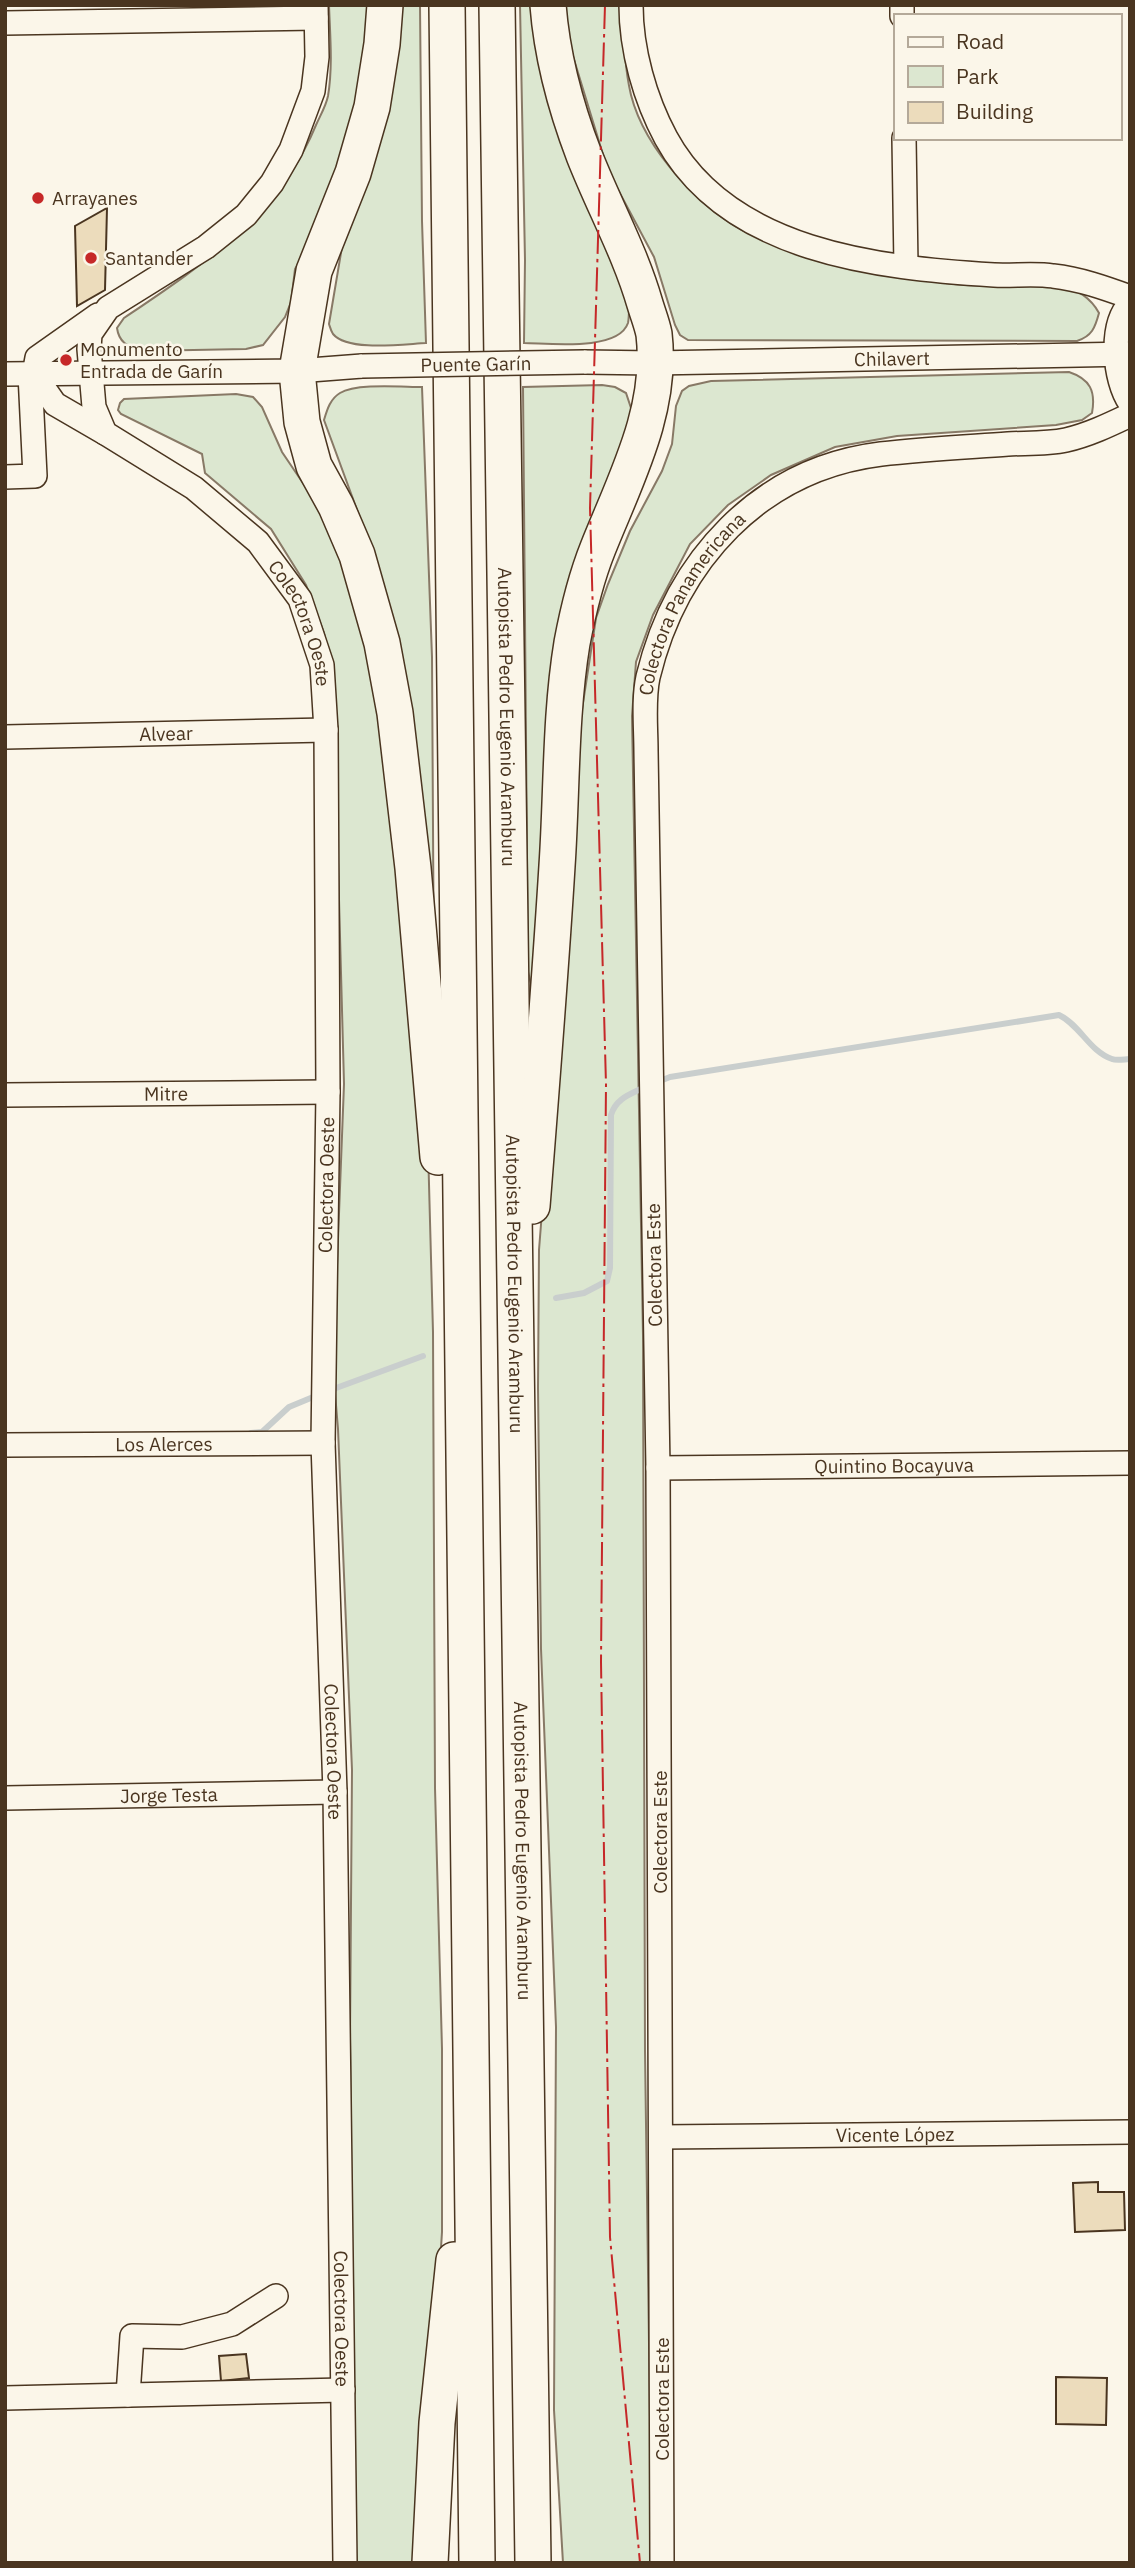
<svg xmlns="http://www.w3.org/2000/svg" width="1135" height="2568" viewBox="0 0 1135 2568" font-family="'IBM Plex Sans',sans-serif">
<style>
.green{fill:#dce7d0;stroke:#887966;stroke-width:2}
.lines{fill:none;stroke-linecap:round;stroke-linejoin:round}
.stream{stroke:#c9cecd;stroke-width:6}
.building{fill:#ecdcbc;stroke:#4a3520;stroke-width:2}
.minor-casing{stroke:#4a3520;stroke-width:26}
.highway-casing{stroke:#4a3520;stroke-width:38}
.minor{stroke:#fbf6e9;stroke-width:23}
.highway{stroke:#fbf6e9;stroke-width:35}
.minor-bridge-casing{stroke:#4a3520;stroke-width:26;stroke-linecap:butt}
.minor-bridge{stroke:#fbf6e9;stroke-width:23}
.power{stroke:#c62828;stroke-width:2;stroke-dasharray:24 5 3.5 5;stroke-linecap:butt}
.poi-dot{fill:#c62828;stroke:#fbf6e9;stroke-width:2.5}
.labels{text-anchor:middle;dominant-baseline:central;stroke-width:5;stroke-linejoin:round;paint-order:stroke}
.poi-label{font-size:19px;fill:#4a3520;stroke:#fbf6e9;text-anchor:start}
.street-label{font-size:19px;fill:#4a3520;stroke:#fbf6e9}
</style>
<rect width="100%" height="100%" fill="#fbf6e9"/>
<g class="green">
<path d="M329,5H376L370,82L328,212L295,269L291,302L285,317L263,345L246,349L141,351C128,346 119,343 117,328L124,318C201,266 279,215 316,125C320,116 326,106 328,96C333,66 330,35 329,5Z"/>
<path d="M395,5H420L422,221L426,343C404,344 348,352 333,334C331,331 330,327 329,324L343,241Z"/>
<path d="M520,5H540L629,307C629,312 629,318 628,323C618,352 547,343 524,343L525,260Z"/>
<path d="M562,5H623C624,35 624,66 631,95C645,150 703,213 754,236C788,252 825,259 861,267C895,275 931,283 966,285C1008,289 1074,267 1099,313C1095,328 1092,336 1077,341L688,340L680,335L675,325L654,257L608,171L565,30Z"/>
<path d="M1069,372C1090,379 1096,391 1092,413L1082,420L1056,425L897,436L835,447L771,475L728,505L690,544L653,615L636,662L632,716L643,1336L645,2051L652,2563H563L554,2410L556,2027L541,1649L538,1388L539,1250L581,716L596,618L608,584L630,531L662,471L672,444L676,406L682,391L689,386L711,381Z"/>
<path d="M602,385L615,387L626,393L633,414L597,531L538,1010L528,972L523,387Z"/>
<path d="M422,387L432,657L434,996L360,518L324,420C327,410 330,399 340,393C356,383 402,387 422,387Z"/>
<path d="M236,394L253,397L262,407L282,452L311,495L335,521L381,667L428,1147L433,1332L435,1788L442,2049V2232L421,2563H355L350,2038L352,1770L338,1429L333,1369L344,1084L333,678L324,633L306,585L271,529L205,473L202,454L121,414L118,410L120,403L124,399Z"/>
</g>
<g class="lines">
<g class="stream">
<path d="M655,1083L670,1077L1059,1015C1080,1025 1090,1052 1112,1059C1117,1061 1125,1059 1130,1059"/>
<path d="M556,1298L584,1293L607,1281L610,1268L611,1115C616,1098 631,1094 645,1087"/>
<path d="M328,1391L423,1356"/>
<path d="M251,1433L262,1432L289,1407L318,1395"/>
</g>
</g>
<g class="building">
<path d="M107,208L105,290L77,306L75,226Z"/>
<path d="M1098,2182V2192H1124L1125,2230L1075,2232L1073,2183Z"/>
<path d="M246,2354L249,2378L221,2381L219,2356Z"/>
<path d="M1056,2377L1107,2378L1106,2425L1056,2424Z"/>
</g>
<g class="lines">
<defs>
<g id="minor">
<path id="s1" d="M316,5L317,57L313,91L291,150L272,183L246,215L206,247L108,308L90,334L89,349L94,407L105,433L194,488L258,542L300,599L322,665L326,730L328,1092L323,1443L335,1792L345,2563"/>
<path d="M631,5C631,50 645,99 666,138C728,252 878,268 994,275C1014,276 1034,273 1053,276C1080,279 1105,288 1130,297"/>
<path d="M902,5V16"/>
<path d="M5,23L316,18"/>
<path d="M904,138L906,266"/>
<path d="M1130,304C1109,325 1114,380 1130,403"/>
<path d="M98,315L37,358L34,374L55,404L105,433"/>
<path id="s2" d="M584,362L654,363L1130,354"/>
<path d="M5,374L297,371L362,366"/>
<path d="M5,477L35,476L30,374"/>
<path id="s3" d="M5,737L326,730"/>
<path id="s4" d="M5,1095L328,1092"/>
<path id="s5" d="M5,1445L323,1443"/>
<path id="s6" d="M658,1468L1130,1463"/>
<path id="s7" d="M5,1798L335,1792"/>
<path id="s8" d="M661,2137L1130,2132"/>
<path d="M128,2395L132,2336L182,2337L232,2324L276,2296"/>
<path d="M5,2398L343,2390"/>
<path id="s9" d="M662,2563L658,1468L646,751C646,728 643,700 648,677C676,561 759,469 881,454C923,449 966,447 1008,444C1026,443 1047,444 1066,440C1088,435 1109,425 1130,415"/>
</g>
<g id="highway">
<path d="M385,5L382,44L372,107L353,173L314,271L297,371L302,422L314,466L336,506L357,555L382,643L395,713L413,868L438,1157"/>
<path d="M447,5L477,2563"/>
<path id="s10" d="M497,5L533,2563"/>
<path d="M532,1206C541,1093 550,980 557,866C562,792 560,716 572,643C578,611 586,578 598,548C625,480 663,410 654,334C652,324 648,314 645,304C630,252 604,206 584,155C566,108 552,56 548,5"/>
<path d="M430,2563L437,2423L454,2260"/>
</g>
</defs>
<use href="#minor" class="minor-casing"/>
<use href="#highway" class="highway-casing"/>
<use href="#minor" class="minor"/>
<use href="#highway" class="highway"/>
<defs>
<g id="minor-bridge">
<path id="s11" d="M362,366L584,362"/>
</g>
</defs>
<use href="#minor-bridge" class="minor-bridge-casing"/>
<use href="#minor-bridge" class="minor-bridge"/>
<path class="power" d="M605,5L590,508L606,1084L601,1662L610,2237L640,2563"/>
</g>
<g class="poi-dot">
<circle cx="38" cy="198" r="7"/>
<circle cx="91" cy="258" r="7"/>
<circle cx="66" cy="360" r="7"/>
</g>
<g class="labels">
<g class="poi-label">
<text x="52" y="198">Arrayanes</text>
<text x="105" y="258">Santander</text>
<text x="80" y="349">Monumento<tspan x="80" dy="22">Entrada de Garín</tspan></text>
</g>
<g class="street-label">
<text stroke="none"><textPath href="#s2" startOffset="308">Chilavert</textPath></text>
<text stroke="none"><textPath href="#s11" startOffset="114">Puente Garín</textPath></text>
<text stroke="none"><textPath href="#s9" startOffset="1972">Colectora Panamericana</textPath></text>
<text stroke="none"><textPath href="#s1" startOffset="810">Colectora Oeste</textPath></text>
<text stroke="none"><textPath href="#s10" startOffset="712">Autopista Pedro Eugenio Aramburu</textPath></text>
<text stroke="none"><textPath href="#s3" startOffset="161">Alvear</textPath></text>
<text stroke="none"><textPath href="#s4" startOffset="161">Mitre</textPath></text>
<text transform="translate(326 1185) rotate(-89)">Colectora Oeste</text>
<text transform="translate(654 1265) rotate(-91)">Colectora Este</text>
<text stroke="none"><textPath href="#s10" startOffset="1279">Autopista Pedro Eugenio Aramburu</textPath></text>
<text stroke="none"><textPath href="#s5" startOffset="159">Los Alerces</textPath></text>
<text stroke="none"><textPath href="#s6" startOffset="236">Quintino Bocayuva</textPath></text>
<text stroke="none"><textPath href="#s1" startOffset="1944">Colectora Oeste</textPath></text>
<text stroke="none"><textPath href="#s7" startOffset="164">Jorge Testa</textPath></text>
<text transform="translate(660 1832) rotate(-90)">Colectora Este</text>
<text stroke="none"><textPath href="#s10" startOffset="1846">Autopista Pedro Eugenio Aramburu</textPath></text>
<text stroke="none"><textPath href="#s8" startOffset="234">Vicente López</textPath></text>
<text stroke="none"><textPath href="#s1" startOffset="2511">Colectora Oeste</textPath></text>
<text transform="translate(662 2399) rotate(-90)">Colectora Este</text>
</g>
</g>
<rect width="1135" height="2568" fill="none" stroke="#4a3520" stroke-width="14"/>
<rect x="894" y="14" width="228" height="126" fill="#fbf6e9" stroke="#b4a999" stroke-width="2"/>
<rect x="908" y="37" width="35" height="10" fill="#fbf6e9" stroke="#b4a999" stroke-width="2"/>
<text x="956" y="49" font-size="21" fill="#4a3520">Road</text>
<rect x="908" y="66" width="35" height="21" fill="#dce7d0" stroke="#b4a999" stroke-width="2"/>
<text x="956" y="84" font-size="21" fill="#4a3520">Park</text>
<rect x="908" y="102" width="35" height="21" fill="#ecdcbc" stroke="#b4a999" stroke-width="2"/>
<text x="956" y="119" font-size="21" fill="#4a3520">Building</text>
</svg>
